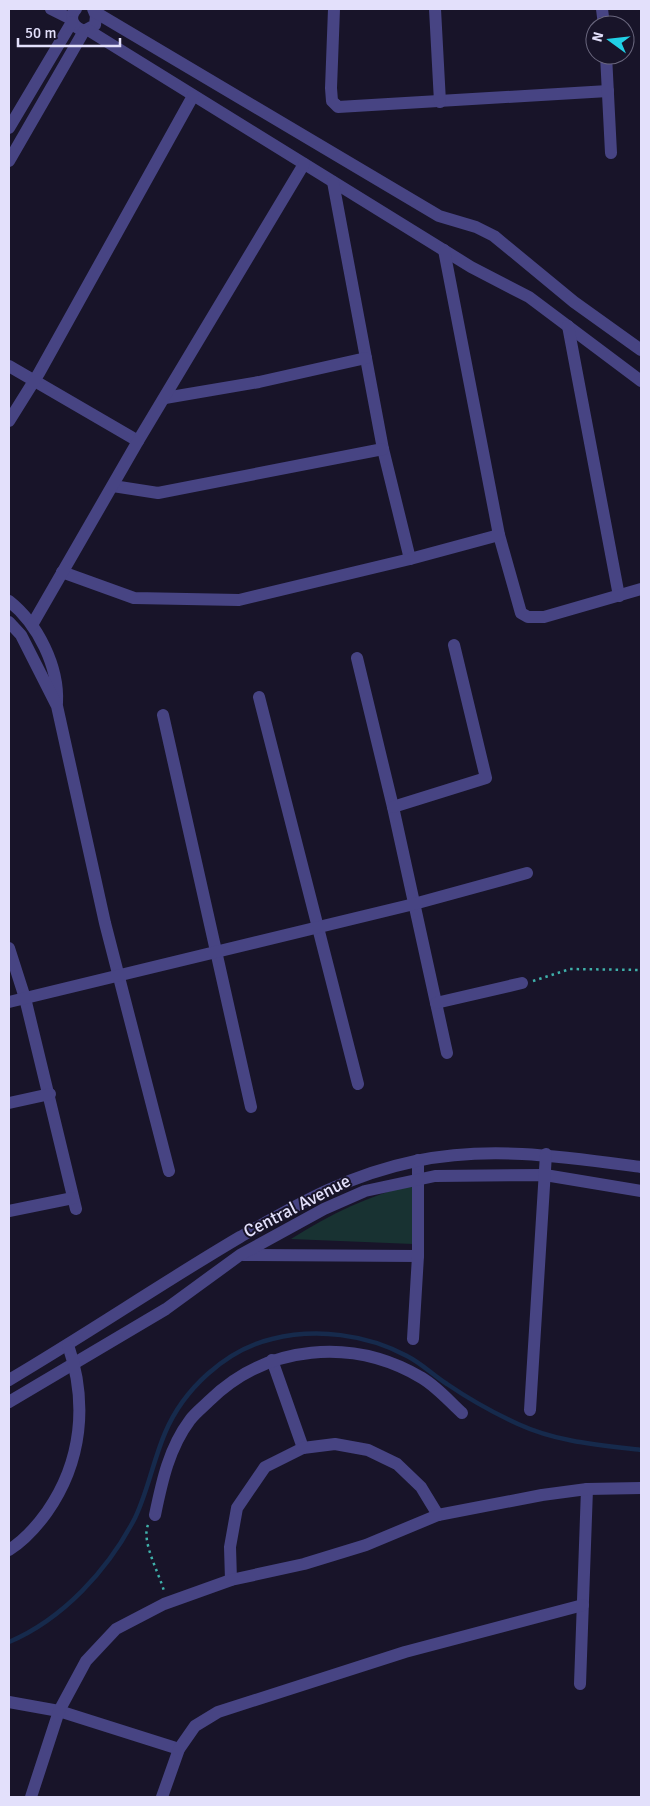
<svg xmlns="http://www.w3.org/2000/svg" width="650" height="1806" viewBox="0 0 650 1806" font-family="Signika,sans-serif">
<style>
.green{fill:#183232}
.lines{fill:none;stroke-linecap:round;stroke-linejoin:round}
.stream{stroke:#162a4c;stroke-width:4.5}
.path{stroke:#3fb0aa;stroke-width:2.5;stroke-dasharray:2.5 4;stroke-linecap:butt}
.minor{stroke:#474483;stroke-width:12}
.labels{text-anchor:middle;dominant-baseline:central;stroke-width:4;stroke-linejoin:round;paint-order:stroke}
.street-label{font-size:18px;fill:#e3e0fb;stroke:#181429}
</style>
<rect width="100%" height="100%" fill="#181429"/>
<path class="green" d="M415,1184L413,1244L291,1239C330,1214 370,1195 415,1184Z"/>
<g class="lines">
<path class="stream" d="M9,1642C63,1619 108,1570 135,1518C148,1491 153,1461 165,1433C183,1390 225,1350 272,1339C316,1328 366,1334 407,1356C421,1363 433,1375 447,1384C469,1399 494,1413 518,1424C557,1442 599,1445 641,1450"/>
<g class="path">
<path d="M533,981L570,969L641,970"/>
<path d="M148,1525C141,1541 159,1573 164,1591"/>
</g>
<g class="minor">
<path d="M51,9L71,19"/>
<path d="M76,9C68,18 73,27 84,31L95,25L96,16L93,9"/>
<path d="M334,9L331,88L332,101L338,107L608,91"/>
<path d="M435,9L440,102"/>
<path d="M602,9L604,25"/>
<path d="M95,12L439,216L476,227L494,236L574,302L641,350"/>
<path d="M88,30L471,267L529,297L641,381"/>
<path d="M606,55L611,153"/>
<path d="M9,128L72,22"/>
<path d="M9,161L84,31"/>
<path d="M333,182L383,449L410,559"/>
<path d="M568,326L619,596"/>
<path d="M9,366L138,441"/>
<path d="M165,398L259,382L366,358"/>
<path d="M9,421L39,373L193,96"/>
<path d="M113,486L158,493L383,449"/>
<path d="M499,535L521,613L528,617H544L641,589"/>
<path d="M62,572L134,598L239,600L410,559L499,535L444,250"/>
<path d="M9,601C38,624 59,667 57,703"/>
<path d="M9,622L21,635L57,706L105,923L169,1171"/>
<path d="M32,625L138,441L304,164"/>
<path d="M357,658L393,807L447,1053"/>
<path d="M259,697L358,1084"/>
<path d="M163,715L251,1107"/>
<path d="M393,807L486,778L454,645"/>
<path d="M9,948L25,998L76,1209"/>
<path d="M9,1002L414,904L527,873"/>
<path d="M436,1003L522,983"/>
<path d="M9,1103L50,1094"/>
<path d="M9,1211L73,1198"/>
<path d="M243,1255L418,1256"/>
<path d="M413,1339L418,1256V1160"/>
<path d="M272,1360L303,1448"/>
<path d="M9,1380C87,1334 162,1283 240,1237C300,1203 348,1175 416,1161C490,1145 567,1157 641,1167"/>
<path d="M9,1402L166,1309L240,1255L324,1209L365,1191L435,1176L545,1175L641,1191"/>
<path d="M530,1410L546,1154"/>
<path d="M155,1515C162,1481 169,1448 190,1420C195,1413 203,1407 209,1401C267,1344 353,1337 422,1378C437,1387 450,1402 462,1413"/>
<path d="M9,1550C23,1541 37,1526 47,1512C82,1462 88,1403 68,1345"/>
<path d="M231,1580L230,1547L237,1508L265,1467L303,1448L335,1444L368,1450L397,1464L421,1487L438,1515"/>
<path d="M580,1684L587,1489"/>
<path d="M9,1702L59,1711L179,1749"/>
<path d="M31,1797L59,1711L86,1661L116,1629L164,1604L231,1580L304,1564L366,1545L438,1515L542,1495L587,1489L641,1488"/>
<path d="M162,1797L179,1749L195,1726L218,1712L405,1652L583,1605"/>
</g>
</g>
<g class="labels">
<g class="street-label">
<text transform="translate(297 1206) rotate(-27)">Central Avenue</text>
</g>
</g>
<rect width="650" height="1806" fill="none" stroke="#e3e0fb" stroke-width="20"/>
<g transform="translate(610 40) rotate(285)"><circle r="24" fill="#181429" stroke="#69667d"/>
<path d="M0-4L9 19L0 12L-9 19Z" fill="#21d0e6"/>
<text y="-8" font-size="14" font-weight="bold" text-anchor="middle" fill="#e3e0fb">N</text>
</g>
<path d="M18 38v8h102v-8" fill="none" stroke="#e3e0fb" stroke-width="2.5"/>
<text x="25" y="38" font-size="15" fill="#e3e0fb" stroke="#181429" stroke-width="4" paint-order="stroke">50 m</text>
</svg>
